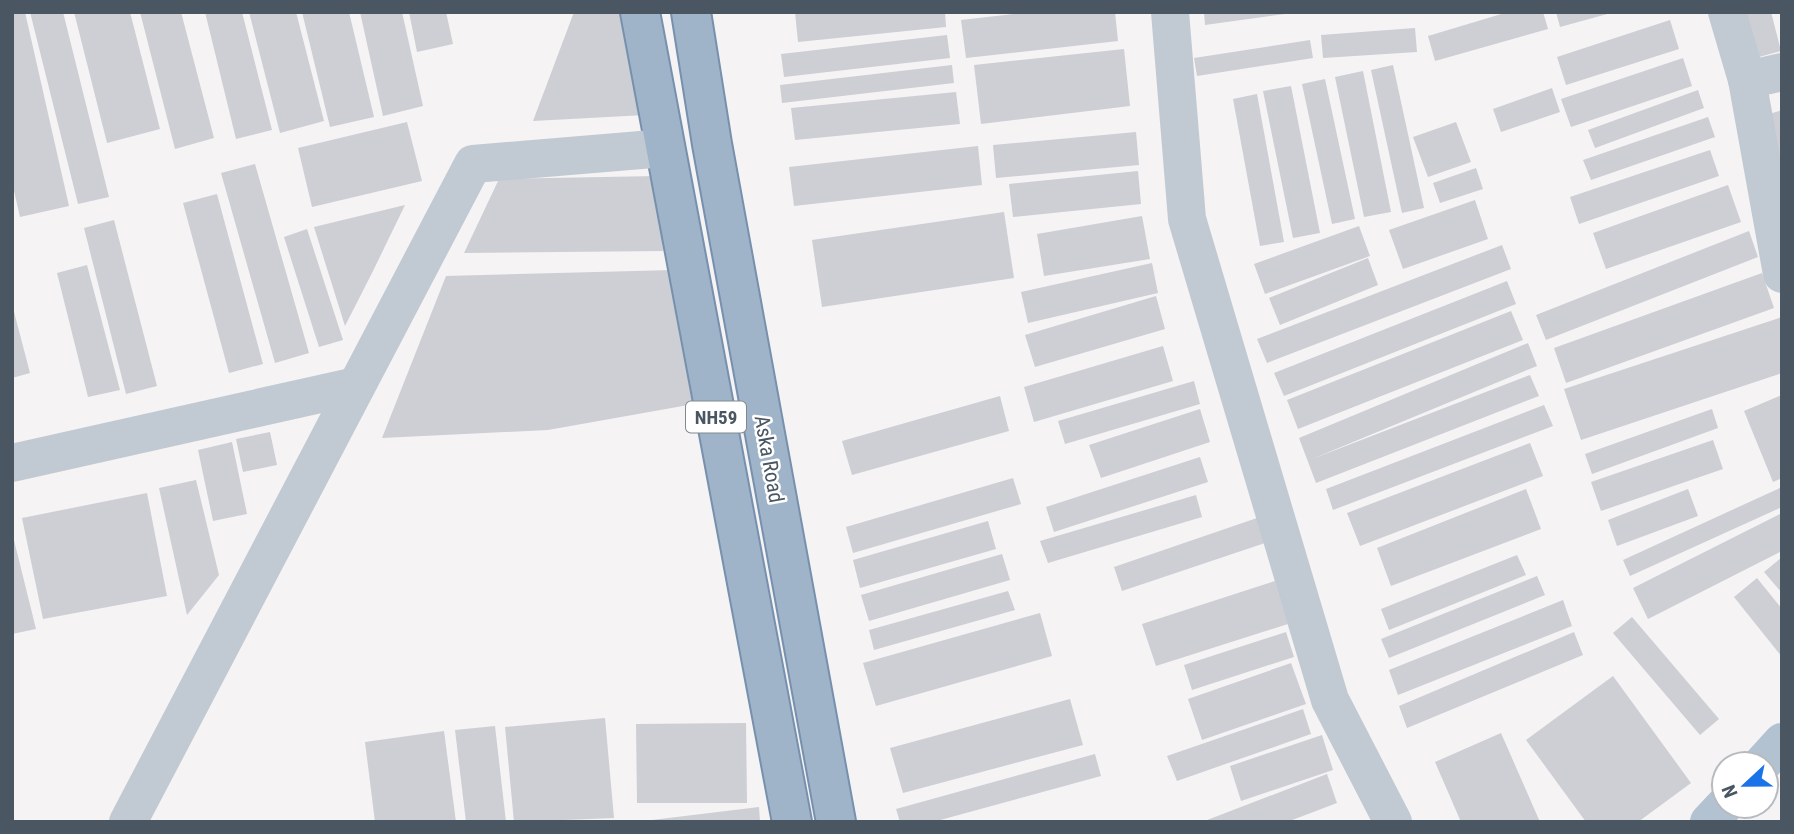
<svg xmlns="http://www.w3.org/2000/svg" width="1794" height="834" viewBox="0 0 1794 834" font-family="'Roboto Condensed',sans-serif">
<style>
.building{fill:#cdcfd5}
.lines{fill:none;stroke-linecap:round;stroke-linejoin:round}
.trunk-casing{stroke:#7690ad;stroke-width:42}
.minor{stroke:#c1cad2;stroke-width:38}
.primary{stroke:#b3c2d1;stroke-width:38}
.trunk{stroke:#9fb4c9;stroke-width:38}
.labels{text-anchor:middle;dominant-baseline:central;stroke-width:5;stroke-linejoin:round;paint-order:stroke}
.shield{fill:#fff;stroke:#808990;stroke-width:2}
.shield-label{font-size:19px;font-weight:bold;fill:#4a5661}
.street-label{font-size:21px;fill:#4a5661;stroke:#fff}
</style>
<rect width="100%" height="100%" fill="#f5f3f3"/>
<g class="building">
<path d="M12,12H25L69,206L20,217L12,182Z"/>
<path d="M30,12H63L109,197L78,204Z"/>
<path d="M74,12H130L160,129L107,143Z"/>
<path d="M140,12H181L214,138L175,149Z"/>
<path d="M205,12H242L272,130L236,139Z"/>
<path d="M249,12H296L324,121L280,133Z"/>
<path d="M302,12H349L374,117L330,127Z"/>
<path d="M360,12H402L423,106L383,116Z"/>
<path d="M409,12H446L453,44L417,52Z"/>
<path d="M574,12H628L645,115L533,121Z"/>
<path d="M795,12H945L946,27L798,42Z"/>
<path d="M1030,12H1115L1118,41L966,58L961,20Z"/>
<path d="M1204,12H1285V14L1205,25Z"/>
<path d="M1508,12H1543L1548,29L1435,61L1428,36Z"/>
<path d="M1556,12H1611V13L1560,27Z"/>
<path d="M1724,12H1771L1781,51L1737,63Z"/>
<path d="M1670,20L1679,49L1566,85L1557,57Z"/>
<path d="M1415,28L1417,52L1323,58L1321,35Z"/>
<path d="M947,35L950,58L784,77L781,54Z"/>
<path d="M1310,40L1313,58L1197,76L1194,58Z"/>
<path d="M1124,49L1130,106L981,124L974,65Z"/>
<path d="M1683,58L1692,86L1571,127L1561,99Z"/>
<path d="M952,65L954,83L782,103L780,85Z"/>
<path d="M1393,65L1424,208L1402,213L1371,70Z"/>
<path d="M1363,71L1391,212L1364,217L1335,77Z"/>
<path d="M1325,79L1355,219L1332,224L1302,84Z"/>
<path d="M1291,86L1320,233L1293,238L1263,91Z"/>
<path d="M1552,88L1560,112L1501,132L1493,109Z"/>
<path d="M1698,90L1704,108L1595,148L1588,130Z"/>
<path d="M956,92L960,124L795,140L791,108Z"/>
<path d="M1257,94L1284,242L1260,246L1233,99Z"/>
<path d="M1782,110V160H1781L1766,115Z"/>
<path d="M1708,117L1715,137L1591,180L1583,160Z"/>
<path d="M407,122L422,181L312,207L298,148Z"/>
<path d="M1456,122L1471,162L1428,177L1413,137Z"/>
<path d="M1136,132L1139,165L996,178L993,145Z"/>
<path d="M978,146L982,185L794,206L789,167Z"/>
<path d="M1710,150L1719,176L1579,224L1570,197Z"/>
<path d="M255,164L309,353L275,363L221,173Z"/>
<path d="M1476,168L1483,189L1440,203L1433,183Z"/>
<path d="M1138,171L1141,204L1013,217L1009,184Z"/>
<path d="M658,176L663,251L464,253L499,179Z"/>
<path d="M1728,185L1741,222L1606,269L1593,233Z"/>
<path d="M217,194L263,364L229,373L183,203Z"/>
<path d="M1475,200L1488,239L1403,269L1389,230Z"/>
<path d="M405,205L373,271L345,326L314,227Z"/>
<path d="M1004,212L1014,278L822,307L812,240Z"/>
<path d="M1142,216L1150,259L1044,276L1037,234Z"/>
<path d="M114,220L157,386L126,394L84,228Z"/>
<path d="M1359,226L1370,256L1265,294L1254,264Z"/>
<path d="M307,229L343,340L319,347L284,237Z"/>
<path d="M1749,231L1758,257L1546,340L1536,315Z"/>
<path d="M1502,245L1511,269L1267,363L1257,339Z"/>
<path d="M1368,258L1378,285L1280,325L1269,298Z"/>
<path d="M1152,263L1158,293L1028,323L1021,292Z"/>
<path d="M87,265L120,390L88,397L57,273Z"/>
<path d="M674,270L694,404L548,430L382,438L446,276Z"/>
<path d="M1762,273L1774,308L1566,383L1554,348Z"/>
<path d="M1507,281L1516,304L1284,396L1274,373Z"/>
<path d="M1156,296L1165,329L1035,367L1025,335Z"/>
<path d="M12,304L30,373L12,378Z"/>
<path d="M1511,311L1523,340L1298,429L1287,400Z"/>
<path d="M1782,317V373L1581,440L1564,389Z"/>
<path d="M1528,343L1537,366L1312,459L1530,375L1539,396L1316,483L1299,438Z"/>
<path d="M1163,346L1173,381L1034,422L1024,387Z"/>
<path d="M1194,381L1200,404L1065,444L1058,421Z"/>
<path d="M1782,395V478L1773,482L1744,411Z"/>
<path d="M1000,396L1009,431L852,475L842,441Z"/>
<path d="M1544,405L1553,426L1333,510L1326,489Z"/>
<path d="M1200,409L1210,442L1101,478L1089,445Z"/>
<path d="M1712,409L1718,428L1592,474L1585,454Z"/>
<path d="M270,432L277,465L243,472L236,439Z"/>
<path d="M1713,440L1723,469L1601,511L1591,482Z"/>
<path d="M232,442L247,514L213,521L198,450Z"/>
<path d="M1530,443L1543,476L1360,546L1347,513Z"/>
<path d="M1200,457L1208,482L1054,532L1046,507Z"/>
<path d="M1013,478L1021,504L853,553L846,527Z"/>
<path d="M196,480L219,575L187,615L159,488Z"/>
<path d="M1782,487V507L1630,576L1623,560Z"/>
<path d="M1526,489L1541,529L1391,586L1377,548Z"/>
<path d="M1688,489L1698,516L1617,546L1608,520Z"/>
<path d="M147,493L167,596L43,619L22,518Z"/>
<path d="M1196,495L1202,517L1048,563L1040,541Z"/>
<path d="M1782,513V551L1648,619L1633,588Z"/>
<path d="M1257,518L1265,543L1122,591L1114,567Z"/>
<path d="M988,521L996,549L860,588L853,560Z"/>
<path d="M12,532L36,629L12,634Z"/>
<path d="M1002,554L1010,580L869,621L861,595Z"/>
<path d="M1517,555L1526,575L1389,630L1381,609Z"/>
<path d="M1782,557V593L1764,572Z"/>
<path d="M1537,576L1545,595L1389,658L1381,639Z"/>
<path d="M1757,578L1782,609V657L1734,597Z"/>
<path d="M1275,581L1288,624L1156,666L1142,624Z"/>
<path d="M1008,591L1015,610L874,650L869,630Z"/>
<path d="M1563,600L1572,626L1398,695L1389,670Z"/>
<path d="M1040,613L1052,656L876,706L863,663Z"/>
<path d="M1632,617L1719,719L1700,735L1613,633Z"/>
<path d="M1286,632L1294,657L1192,690L1184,665Z"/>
<path d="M1574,632L1583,655L1407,728L1399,706Z"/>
<path d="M1291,663L1306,704L1202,740L1188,699Z"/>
<path d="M1613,676L1691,783L1638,822H1586L1526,740Z"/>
<path d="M1070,699L1083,745L903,793L890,748Z"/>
<path d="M1303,709L1311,734L1177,781L1167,756Z"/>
<path d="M605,718L614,818L514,822L505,727Z"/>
<path d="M746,723L747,803H637L636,724Z"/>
<path d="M495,726L506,822H466L455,730Z"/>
<path d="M444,731L456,822H375L365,742Z"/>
<path d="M1501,733L1540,822H1461L1435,762Z"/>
<path d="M1322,735L1333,770L1241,801L1230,766Z"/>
<path d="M1095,754L1101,776L933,822H900L896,809Z"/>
<path d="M1327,774L1337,803L1287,822H1202Z"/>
<path d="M759,807L760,822H652V820Z"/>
</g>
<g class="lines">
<defs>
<g id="trunk">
<path d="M640,12L792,822"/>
<path d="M691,12L712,144L836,822"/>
</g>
</defs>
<use href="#trunk" class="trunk-casing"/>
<g class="minor">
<path d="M1170,12L1187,219L1330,700L1393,822"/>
<path d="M1727,12L1747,80L1782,274"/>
<path d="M1747,80L1782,72"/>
<path d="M12,463L356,386"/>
<path d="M128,822L473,164L665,148"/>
</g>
<g class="primary">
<path d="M1762,764L1782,742"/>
<path d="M1709,822L1724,806"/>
</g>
<use href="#trunk" class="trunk"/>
</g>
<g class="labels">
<rect class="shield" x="686" y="401.5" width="60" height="31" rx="5"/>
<g class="shield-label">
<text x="716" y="417">NH59</text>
</g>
<g class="street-label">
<text transform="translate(769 459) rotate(80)">Aska Road</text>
</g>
</g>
<rect width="1794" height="834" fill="none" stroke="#4a5661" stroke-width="28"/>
<g transform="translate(1745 785) rotate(248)"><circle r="33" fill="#ffffff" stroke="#b7bbc0" stroke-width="2"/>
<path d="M0-5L12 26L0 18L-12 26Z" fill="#1a73e8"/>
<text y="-10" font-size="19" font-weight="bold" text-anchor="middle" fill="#4a5661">N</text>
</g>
</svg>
